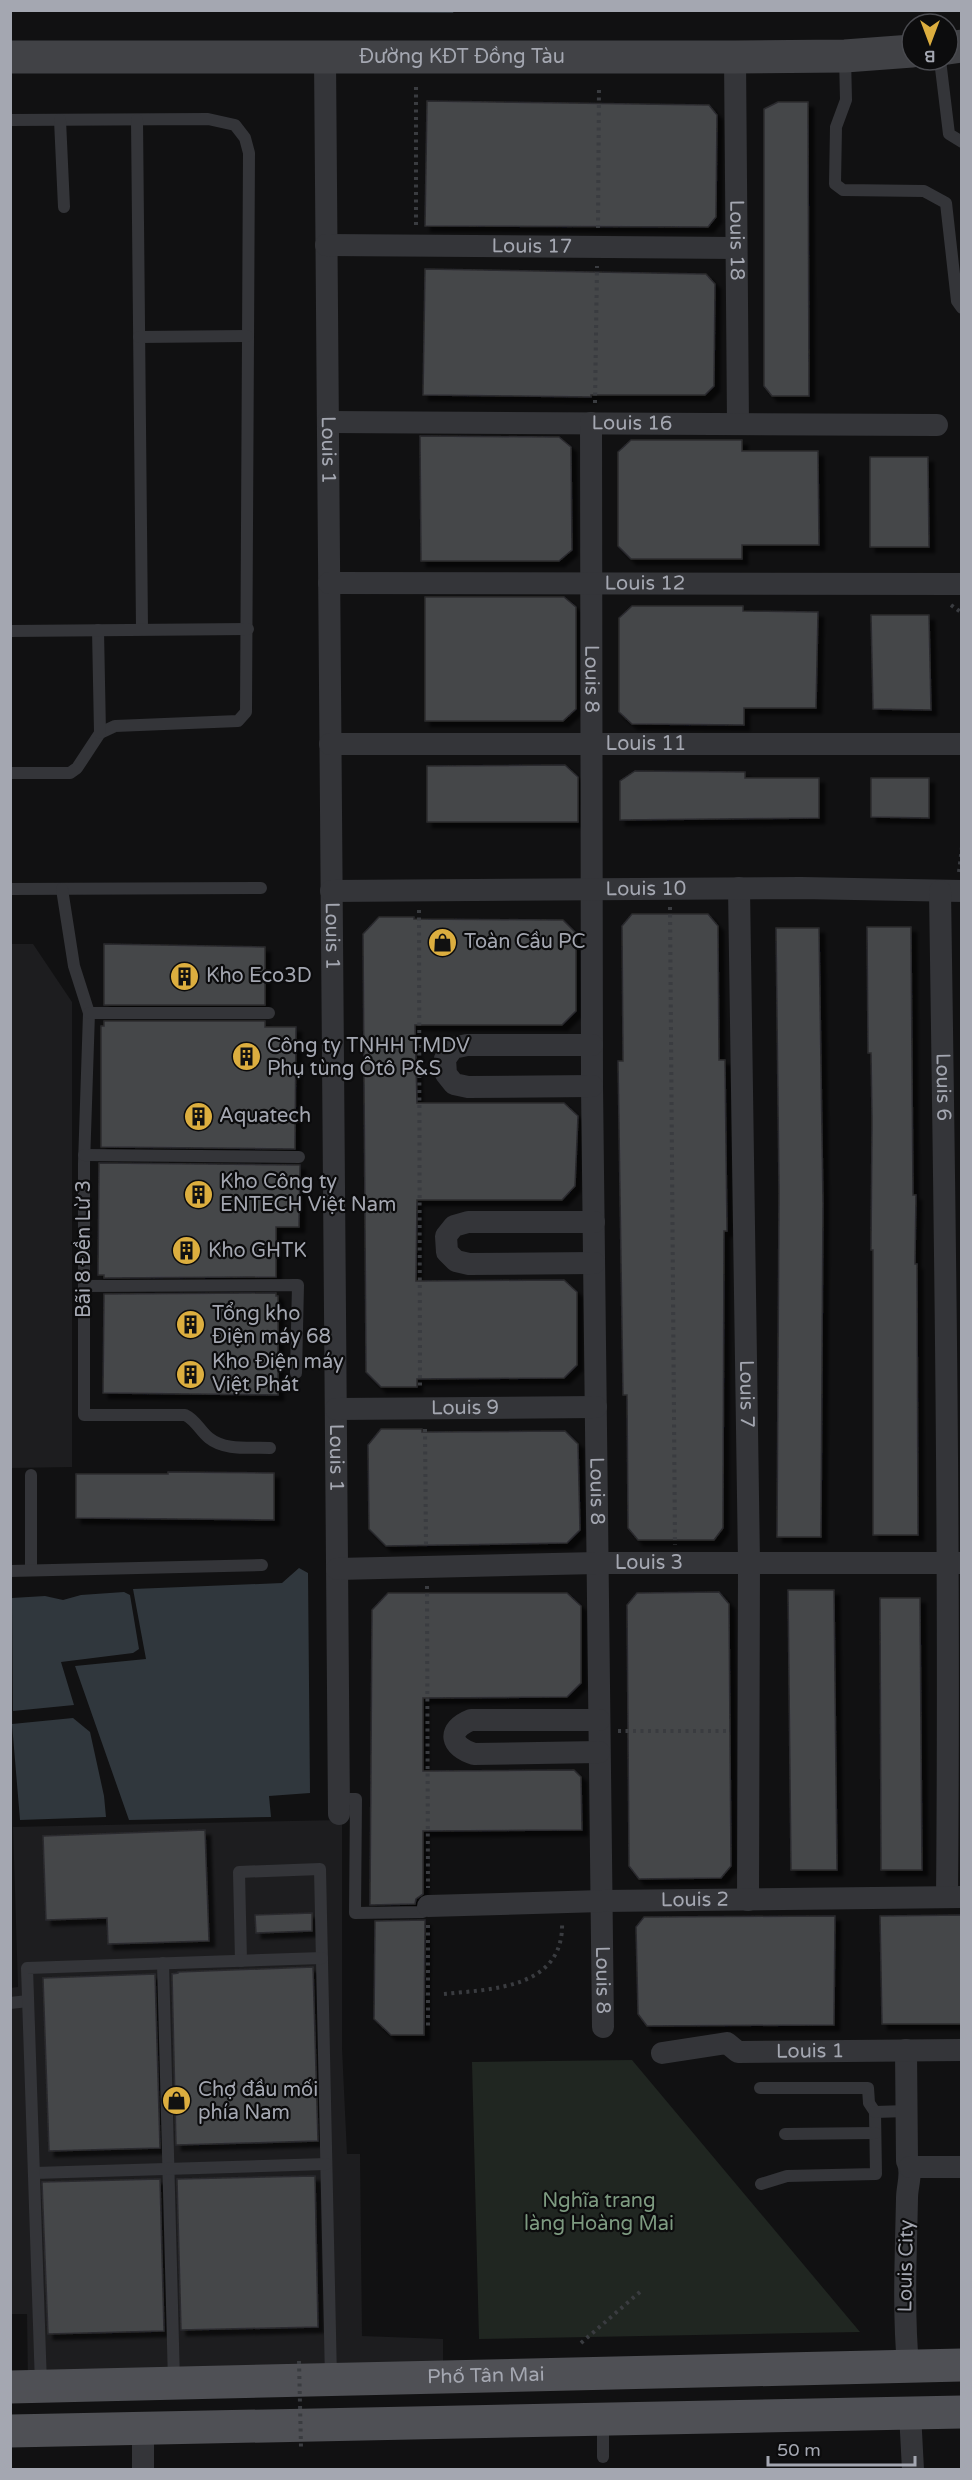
<svg xmlns="http://www.w3.org/2000/svg" width="972" height="2480" viewBox="0 0 972 2480" font-family="'Varela Round',sans-serif">
<style>
.built{fill:#1d1d1f}
.green{fill:#202621}
.water{fill:#30373d}
.building{fill:#45464a;stroke:#2b2b2e;stroke-width:1.5;filter:url(#shadow)}
.lines{fill:none;stroke-linecap:round;stroke-linejoin:round}
.path{stroke:#3a3c40;stroke-width:4;stroke-dasharray:3 4.5;stroke-linecap:butt}
.service{stroke:#343539;stroke-width:12}
.minor{stroke:#343539;stroke-width:22}
.secondary{stroke:#414246;stroke-width:33}
.primary{stroke:#4f5055;stroke-width:33}
.path-bridge{stroke:#3a3c40;stroke-width:4;stroke-dasharray:3 4.5;stroke-linecap:butt}
.labels{text-anchor:middle;dominant-baseline:central;stroke-width:4.5;stroke-linejoin:round;paint-order:stroke}
.street-label{font-size:20px;fill:#a4a7b1;stroke:#0c0c0d}
.poi-label{font-size:20px;fill:#a4a7b1;stroke:#0c0c0d;text-anchor:start}
.park-label{font-size:20px;fill:#7d9a80;stroke:#0c0c0d}
</style>
<defs>
<filter id="shadow"><feDropShadow dx="5.5" dy="5.5" stdDeviation="1.5" flood-color="#0009"/></filter>
</defs>
<rect width="100%" height="100%" fill="#111112"/>
<g class="built">
<path d="M10,944H33L72,1002V1467L11,1468Z"/>
<path d="M342,1820V2048L347,2154H360L362,2336L443,2339V2372L28,2385L27,2314H10V1988L18,1987L13,1827Z"/>
</g>
<path class="green" d="M632,2060L860,2332L479,2339L472,2062Z"/>
<g class="water">
<path d="M11,10H454V11L453,13Z"/>
<path d="M299,1568L308,1573L310,1793L269,1796L271,1817L129,1820L75,1666L146,1659L133,1589L282,1583Z"/>
<path d="M124,1592L130,1595L139,1649L133,1653L61,1662L74,1705L13,1711L12,1598L45,1596L63,1600L81,1595Z"/>
<path d="M73,1718L90,1732L104,1796L106,1817L20,1820L12,1724Z"/>
</g>
<g class="building">
<path d="M427,101L709,105L717,115L716,217L708,227L425,226Z"/>
<path d="M778,102H808L809,396H772L764,386V109Z"/>
<path d="M425,269L706,274L715,284L714,386L705,395H591V397L423,395Z"/>
<path d="M420,436L559,437L571,447L572,550L559,561H421Z"/>
<path d="M631,440H742V451H818L819,545H742V559H631L618,546V452Z"/>
<path d="M870,457H928L929,547H870Z"/>
<path d="M425,597H564L576,607V709L563,721H425Z"/>
<path d="M632,606H743V611L818,612L816,708H744V725L632,724L619,712V618Z"/>
<path d="M871,615H929L931,710L873,709Z"/>
<path d="M565,765L578,777V822H427V766Z"/>
<path d="M635,771L745,772V778H819V818L620,820V781Z"/>
<path d="M871,778H929V818L871,817Z"/>
<path d="M632,914H708L718,926L719,1060H725L727,1231H724L723,1528L714,1540H638L628,1528L627,1395H623L618,1061H623L622,926Z"/>
<path d="M379,917H414V919L563,920L576,933V1011L562,1025H415L417,1103H564L578,1116L575,1186L562,1200H417L416,1281L564,1280L577,1292V1365L564,1378L417,1379V1387H381L366,1372L363,934Z"/>
<path d="M867,927H911L913,1195H916L915,1264H917L918,1535H873V1250H871L872,1120L871,1053H868Z"/>
<path d="M776,928H819L823,1203L821,1537H777L779,1191Z"/>
<path d="M104,944L265,947V1005H104Z"/>
<path d="M104,1021H265V1027H296L295,1149L101,1147V1026H104Z"/>
<path d="M99,1163L300,1165L299,1227H276V1277L104,1278V1275H98Z"/>
<path d="M276,1293V1296H278V1395L103,1393L104,1294Z"/>
<path d="M381,1429H422V1432L565,1431L578,1444L580,1530L567,1543L386,1546L369,1529L368,1445Z"/>
<path d="M168,1472L274,1473V1520L76,1518V1474H168Z"/>
<path d="M788,1590H834L837,1870H791Z"/>
<path d="M719,1592L729,1604L731,1866L721,1878L639,1879L629,1866L627,1605L637,1593Z"/>
<path d="M388,1593H567L581,1606V1683L567,1697L423,1698V1771L574,1770L581,1777L582,1830L423,1831V1894L416,1899L415,1904L370,1905L372,1610Z"/>
<path d="M880,1598H920L922,1870H881Z"/>
<path d="M205,1830L209,1941L108,1944L107,1918L46,1920L43,1836Z"/>
<path d="M312,1913V1931L256,1933L255,1915Z"/>
<path d="M962,1915V2024H882L880,1916Z"/>
<path d="M835,1916L834,2025L647,2026L638,2014L636,1927L644,1917Z"/>
<path d="M425,1920L424,2035H391L374,2019L375,1921Z"/>
<path d="M313,1967L318,2141L176,2145L172,1974L178,1973V1972Z"/>
<path d="M155,1974L160,2148L49,2151L43,1978Z"/>
<path d="M315,2176L318,2327L181,2330L177,2179Z"/>
<path d="M160,2179L164,2331L48,2334L42,2182Z"/>
</g>
<g class="lines">
<g class="path">
<path d="M416,87V227"/>
<path d="M598,228L599,87"/>
<path d="M595,403L597,266"/>
<path d="M951,605L962,613"/>
<path d="M959,872L962,847"/>
<path d="M670,907L675,1545"/>
<path d="M419,910L420,1389"/>
<path d="M425,1429L426,1547"/>
<path d="M427,1586L428,1888"/>
<path d="M618,1731H730"/>
<path d="M428,1925V2029"/>
<path d="M444,1994C494,1989 565,1988 562,1921"/>
<path d="M581,2343L641,2291"/>
</g>
<g class="service">
<path d="M845,57L846,100L836,127L835,184L843,190L924,191L946,203L957,301L962,308"/>
<path d="M940,60L949,134L962,142"/>
<path d="M10,120L208,119L235,125L245,138L249,153L246,712L238,721L115,726L100,733L77,768L70,773H10"/>
<path d="M60,120L64,207"/>
<path d="M137,120L142,629"/>
<path d="M139,337L247,336"/>
<path d="M98,630L100,733"/>
<path d="M10,631L248,629"/>
<path d="M10,889L261,888"/>
<path d="M62,889L74,966L89,1013L84,1164V1415H185C196,1420 200,1431 209,1438C225,1451 250,1447 270,1448"/>
<path d="M89,1013H269"/>
<path d="M84,1155L299,1157"/>
<path d="M84,1286L298,1285L296,1373"/>
<path d="M31,1570V1475"/>
<path d="M10,1571L262,1565"/>
<path d="M339,1799H356L355,1913L423,1912L428,1906"/>
<path d="M241,1961L239,1872L320,1869L331,2379"/>
<path d="M163,1963L174,2382"/>
<path d="M10,2003L28,2001"/>
<path d="M760,2088H868L869,2103L875,2112L876,2174L787,2176L761,2184"/>
<path d="M875,2112L907,2111"/>
<path d="M785,2134L875,2133"/>
<path d="M34,2173L326,2164"/>
<path d="M41,2385L27,1968L322,1958"/>
<path d="M603,2421V2457"/>
</g>
<g class="minor">
<path id="s1" d="M735,57L738,424"/>
<path id="s2" d="M325,58L339,1814"/>
<path id="s3" d="M326,245L736,248"/>
<path id="s4" d="M328,422L937,425"/>
<path id="s5" d="M591,423L592,1086L603,2027"/>
<path id="s6" d="M329,583L962,584"/>
<path id="s7" d="M330,744H962"/>
<path id="s8" d="M739,888L749,1563L748,1900"/>
<path id="s9" d="M331,891L801,888L962,891"/>
<path id="s10" d="M940,891C945,1226 950,1562 947,1897"/>
<path d="M592,1045H467L453,1048L445,1059L446,1074L454,1084L468,1087L592,1086"/>
<path d="M594,1222H468L454,1226L446,1236L447,1252L456,1261L469,1264L594,1263"/>
<path id="s11" d="M336,1409L596,1407"/>
<path id="s12" d="M337,1569L597,1563H962"/>
<path d="M599,1720H471C446,1730 451,1747 474,1754L599,1752"/>
<path id="s13" d="M428,1906L602,1901L962,1897"/>
<path d="M906,2050L907,2161C913,2172 907,2186 907,2198C906,2253 903,2309 908,2365"/>
<path id="s14" d="M662,2053L727,2043L738,2052L962,2050"/>
<path d="M910,2167H962"/>
<path d="M910,2413L913,2470"/>
<path d="M143,2428V2470"/>
</g>
<g class="secondary">
<path d="M948,48L962,46"/>
<path id="s15" d="M10,57H735L845,56L912,51"/>
</g>
<g class="primary">
<path id="s16" d="M10,2387L962,2365"/>
<path d="M10,2431L962,2412"/>
</g>
<path class="path-bridge" d="M299,2361L301,2447"/>
</g>
<defs>
<symbol id="shop-disc" viewBox="-11 -11 22 22"><circle r="9.5" fill="#dcae3f" stroke="#0c0c0d"/><path d="M-5-2.5h2.3a2.7 3.5 0 0 1 5.4 0H5L5.5 6h-11ZM-1.5-2.5h3a1.5 2.3 0 0 0-3 0Z" fill="#111"/></symbol>
<symbol id="building-disc" viewBox="-11 -11 22 22"><circle r="9.5" fill="#dcae3f" stroke="#0c0c0d"/><path d="M-4-6H4V6H1V3H-1V6H-4ZM-2.5-4.3h1.7v1.8h-1.7ZM.8-4.3h1.7v1.8H.8ZM-2.5-1h1.7V.8h-1.7ZM.8-1h1.7V.8H.8Z" fill="#111"/></symbol>
</defs>
<g fill-rule="evenodd">
<use href="#shop-disc" x="426" y="926" width="33" height="33"/>
<use href="#building-disc" x="168" y="960" width="33" height="33"/>
<use href="#building-disc" x="230" y="1040" width="33" height="33"/>
<use href="#building-disc" x="182" y="1100" width="33" height="33"/>
<use href="#building-disc" x="182" y="1178" width="33" height="33"/>
<use href="#building-disc" x="170" y="1234" width="33" height="33"/>
<use href="#building-disc" x="174" y="1308" width="33" height="33"/>
<use href="#building-disc" x="174" y="1358" width="33" height="33"/>
<use href="#shop-disc" x="160" y="2084" width="33" height="33"/>
</g>
<g class="labels">
<g class="street-label">
<text stroke="none"><textPath href="#s15" startOffset="452">Đường KĐT Đồng Tàu</textPath></text>
<text stroke="none"><textPath href="#s1" startOffset="183">Louis 18</textPath></text>
<text stroke="none"><textPath href="#s3" startOffset="206">Louis 17</textPath></text>
<text stroke="none"><textPath href="#s4" startOffset="304">Louis 16</textPath></text>
<text stroke="none"><textPath href="#s2" startOffset="392">Louis 1</textPath></text>
<text stroke="none"><textPath href="#s6" startOffset="316">Louis 12</textPath></text>
<text stroke="none"><textPath href="#s5" startOffset="256">Louis 8</textPath></text>
<text stroke="none"><textPath href="#s7" startOffset="316">Louis 11</textPath></text>
<text stroke="none"><textPath href="#s9" startOffset="315">Louis 10</textPath></text>
<text stroke="none"><textPath href="#s2" startOffset="878">Louis 1</textPath></text>
<text stroke="none"><textPath href="#s10" startOffset="196">Louis 6</textPath></text>
<text transform="translate(84 1249) rotate(-90)">Bãi 8 Đền Lừ 3</text>
<text stroke="none"><textPath href="#s8" startOffset="506">Louis 7</textPath></text>
<text stroke="none"><textPath href="#s11" startOffset="129">Louis 9</textPath></text>
<text stroke="none"><textPath href="#s2" startOffset="1400">Louis 1</textPath></text>
<text stroke="none"><textPath href="#s5" startOffset="1068">Louis 8</textPath></text>
<text stroke="none"><textPath href="#s12" startOffset="312">Louis 3</textPath></text>
<text stroke="none"><textPath href="#s13" startOffset="267">Louis 2</textPath></text>
<text stroke="none"><textPath href="#s5" startOffset="1557">Louis 8</textPath></text>
<text stroke="none"><textPath href="#s14" startOffset="152">Louis 1</textPath></text>
<text transform="translate(906 2266) rotate(-89)">Louis City</text>
<text stroke="none"><textPath href="#s16" startOffset="476">Phố Tân Mai</textPath></text>
</g>
<g class="poi-label">
<text x="464" y="942">Toàn Cầu PC</text>
<text x="206" y="976">Kho Eco3D</text>
<text x="267" y="1046">Công ty TNHH TMDV<tspan x="267" dy="23">Phụ tùng Ôtô P&amp;S</tspan></text>
<text x="219" y="1116">Aquatech</text>
<text x="220" y="1182">Kho Công ty<tspan x="220" dy="23">ENTECH Việt Nam</tspan></text>
<text x="208" y="1251">Kho GHTK</text>
<text x="212" y="1314">Tổng kho<tspan x="212" dy="23">Điện máy 68</tspan></text>
<text x="212" y="1362">Kho Điện máy<tspan x="212" dy="23">Việt Phát</tspan></text>
<text x="198" y="2090">Chợ đầu mối<tspan x="198" dy="23">phía Nam</tspan></text>
</g>
<g class="park-label">
<text x="599" y="2201">Nghĩa trang<tspan x="599" dy="23">làng Hoàng Mai</tspan></text>
</g>
</g>
<rect width="972" height="2480" fill="none" stroke="#a4a7b1" stroke-width="24"/>
<g transform="translate(930 42) rotate(180)"><circle r="28" fill="#0c0c0d" stroke="#494a4f" stroke-width="1.5"/>
<path d="M0-4.5L10 22L0 15L-10 22Z" fill="#dcae3f"/>
<text y="-9" font-size="16" font-weight="bold" text-anchor="middle" fill="#a4a7b1">B</text>
</g>
<path d="M768 2456v9h147v-9" fill="none" stroke="#a4a7b1" stroke-width="3"/>
<text x="777" y="2456" font-size="18" fill="#a4a7b1" stroke="#0c0c0d" stroke-width="4.5" paint-order="stroke">50 m</text>
</svg>
